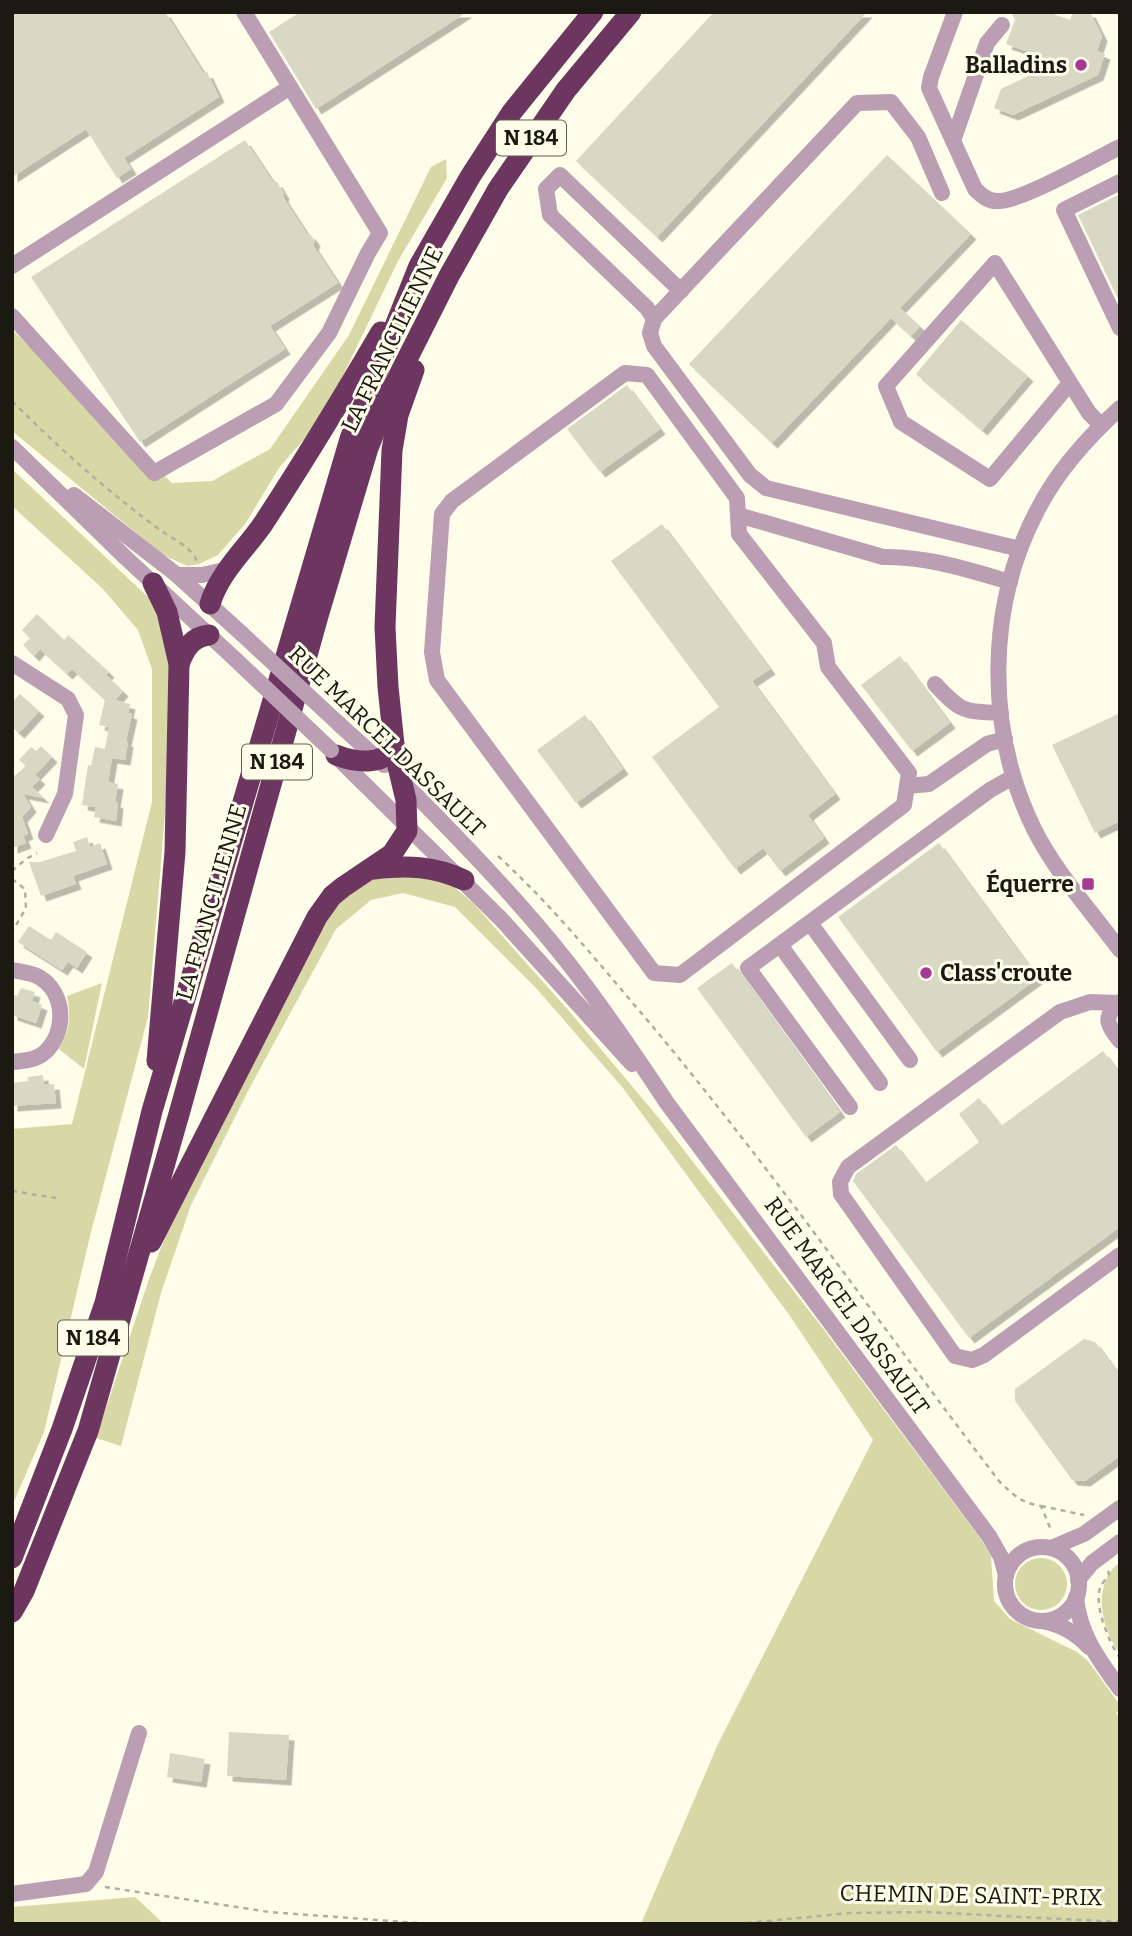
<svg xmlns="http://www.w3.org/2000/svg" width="1132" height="1936" viewBox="0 0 1132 1936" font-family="Bitter,serif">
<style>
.green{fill:#d7d8a5}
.building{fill:#d8d8c5;filter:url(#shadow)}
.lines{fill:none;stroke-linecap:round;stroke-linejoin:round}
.path{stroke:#afafa0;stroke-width:2.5;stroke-dasharray:5 5;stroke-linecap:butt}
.minor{stroke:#bb9eb3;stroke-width:16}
.highway{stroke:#6c3661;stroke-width:21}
.minor-bridge{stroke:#bb9eb3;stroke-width:16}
.poi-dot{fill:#a83894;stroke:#fdfdea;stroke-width:2.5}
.labels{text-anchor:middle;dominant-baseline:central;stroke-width:6;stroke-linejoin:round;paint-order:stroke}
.shield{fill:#fdfdea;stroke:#5e5e54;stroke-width:2}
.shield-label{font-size:21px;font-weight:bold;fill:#1a1a13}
.poi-label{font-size:23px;font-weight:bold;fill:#1a1a13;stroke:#fdfdea;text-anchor:end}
.street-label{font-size:23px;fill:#1a1a13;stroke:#fdfdea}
</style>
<defs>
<filter id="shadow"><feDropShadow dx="5.5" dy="5.5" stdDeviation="0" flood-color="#0004"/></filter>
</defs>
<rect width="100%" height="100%" fill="#fdfdea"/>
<g class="green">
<path d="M446,159L447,178L398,261L323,417L279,468L245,524L218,555L199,564L188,566L163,555L12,431V330L172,483L212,481L270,449L349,335L431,167Z"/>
<path d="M12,469L149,598L170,646L167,790L148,1017L89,1240L44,1432L12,1506V1129L72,1124L152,802V669L138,630L102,588L12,506Z"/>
<path d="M414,873L453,886L473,903L569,1011L662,1122L821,1326L981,1539L991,1556L994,1601L1010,1619L1077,1652L1088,1661L1120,1705V1710L1116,1713L1120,1718V1924H641L718,1744L873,1440L790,1316L623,1088L536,988L455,907L403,893L371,900L336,929L249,1089L191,1205L161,1293L121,1446L96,1438L148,1282L176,1209L320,928L342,897L365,880Z"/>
<path d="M102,983L84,1069L59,1049C70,1031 71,1016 67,996Z"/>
<circle cx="1041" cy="1584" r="26"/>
<path d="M1120,1562V1654C1101,1629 1091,1584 1120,1562Z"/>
<path d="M135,1897L164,1924H12V1907Z"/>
</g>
<g class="building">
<path d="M12,12H165L204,74L207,72L219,97L124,158L131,169L117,178L86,129L12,177Z"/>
<path d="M300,12H467L316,109L269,32Z"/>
<path d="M714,12H867L657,237L576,161Z"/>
<path d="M1011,12H1048L1070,20L1073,12H1090L1102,36L1097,51L1105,54L1098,75L1013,115L994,108L1001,89L1057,62L1006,44L1015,20Z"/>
<path d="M245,140L273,182H277L284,194L283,197L307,234H310L315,241L313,245L338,283L270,326L285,349L140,442L31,277Z"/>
<path d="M887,155L971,234L900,308L920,326L911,336L891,318L772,443L689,364Z"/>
<path d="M1120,194V303L1078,215Z"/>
<path d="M961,320L1028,376L982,430L916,374Z"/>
<path d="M627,385L660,429L600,472L567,429Z"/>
<path d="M662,524L770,669L752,681L835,794L808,815L824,838L780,871L763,848L735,869L652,757L719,707L611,561Z"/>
<path d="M37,614L64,640L68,635L109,672L106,675L123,691L115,700L130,704L128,713L132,714L126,741L128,742L125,760L112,758L108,782L118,784L115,802L118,803L116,821L94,817L96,807L82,805L88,765L91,766L95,747L105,749L109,727L99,725L105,700L72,669L67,674L40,649L34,656L23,645L30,638L22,630Z"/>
<path d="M900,656L950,723L912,751L861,685Z"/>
<path d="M20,694L39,711L19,733L12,727V702Z"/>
<path d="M1120,713V821L1095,833L1052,745Z"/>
<path d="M585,715L623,769L576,803L537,750Z"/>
<path d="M41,746L52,757L35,775L40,779L32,787L44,798L23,794L31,807L22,817L28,834L23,836L26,843L12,848V778L26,766L19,760L31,747L36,751Z"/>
<path d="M87,837L90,847L100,843L107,864L73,876L76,884L41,896L29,862H40L76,851L73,842Z"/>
<path d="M939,843L1038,978L937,1052L838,917Z"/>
<path d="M29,926L51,940L56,932L87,952L77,968L68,962L62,970L18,942Z"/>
<path d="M732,963L840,1112L806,1137L697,988Z"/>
<path d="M21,988L35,992L32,1001L42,1005L36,1023L12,1015V994L17,996Z"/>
<path d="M1103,1051L1120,1074V1227L969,1338L853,1181L856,1174L896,1145L925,1183L979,1142L959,1114L979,1098L1001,1126Z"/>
<path d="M43,1075L44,1085L54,1084L56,1103L12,1106V1083L28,1081V1077Z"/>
<path d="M1084,1339L1095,1342L1120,1376V1456L1085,1481L1072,1480L1015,1401V1389Z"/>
<path d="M229,1732L289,1735L286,1780L227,1776Z"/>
<path d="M170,1753L205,1759L201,1782L167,1777Z"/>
</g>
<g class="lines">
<g class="path">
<path d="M12,401C59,448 107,491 160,530C173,539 190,546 197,561"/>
<path d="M498,856C547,901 588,950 631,1001C762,1154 877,1321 999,1481C1013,1495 1022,1503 1041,1506L1051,1530"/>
<path d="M12,871L26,859L37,853"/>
<path d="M12,879L25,889L26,908L12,932"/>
<path d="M12,1191L56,1198"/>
<path d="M1041,1506L1084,1515"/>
<path d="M1108,1571L1109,1574C1107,1578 1102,1583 1100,1588C1094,1606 1109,1643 1120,1658"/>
<path d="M105,1887L269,1912L431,1924"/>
<path d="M737,1924L849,1913L926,1912L1120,1922"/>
</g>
<g class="minor">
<path d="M955,12L931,77L929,88L975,189C982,196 989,202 999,201C1022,201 1095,159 1120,147"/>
<path d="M953,141L987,43L1002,25"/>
<path d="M1120,182L1064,210L1120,328"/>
<path d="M942,193L918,137L891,102L857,103L654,319L650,333L654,346L750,475L766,488L1020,549"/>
<path d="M12,266L290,87"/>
<path d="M12,316L154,473L276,404L329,333L368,253L380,233L244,12"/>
<path d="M654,319L647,308L550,215L546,189L560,175L681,291"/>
<path d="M625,373L647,375L737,498L739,534L824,643L828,667L909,773L904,805L680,975L654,973L437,680L432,652L442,514L452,501Z"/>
<path d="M1070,383L990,479L901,422L886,386L995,263L1089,413L1101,425"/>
<path d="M1120,408C1087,438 1057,471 1037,511C986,608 986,731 1034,829C1056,873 1091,911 1120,950"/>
<path d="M12,447L126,558L236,660"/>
<path d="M74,495L177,575L242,634"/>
<path d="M738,515L883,557C926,556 969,570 1010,582"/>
<path d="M177,575H202L229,569"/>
<path d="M12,663L68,699L76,715L65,794L46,835"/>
<path d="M935,684C962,713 963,711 1001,713"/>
<path d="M339,724L384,765"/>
<path d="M337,757L501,919L632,1064"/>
<path d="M401,780C459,839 518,899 569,964C604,1009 636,1056 667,1103L989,1536L1001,1557L1006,1575"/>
<path d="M907,786L929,784L987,744L1005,739"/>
<path d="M810,923L910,1060"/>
<path d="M780,945L880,1083"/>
<path d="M12,970C21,972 32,973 39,977C66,993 67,1033 44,1053C36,1060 23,1061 12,1062"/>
<path d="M1120,1002C1102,1017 1107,1024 1120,1041"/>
<path d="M1119,1003L1090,1002L1060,1012L848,1167L840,1182L841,1194L955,1356L972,1360L984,1355L1120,1255"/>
<path d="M850,1107L748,968L990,790L1013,777"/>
<circle cx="1042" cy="1584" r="37"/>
<path d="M1051,1548L1084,1534L1120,1508"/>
<path d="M1078,1580L1092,1563L1120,1542"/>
<path d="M1076,1597C1079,1634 1099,1660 1120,1689"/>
<path d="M1042,1621C1061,1624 1076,1633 1089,1647"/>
<path d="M12,1894L86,1884L96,1872L139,1733"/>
</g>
<g class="highway">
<path d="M153,583L167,612L179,664L175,852L157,1061"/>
<path d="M210,604C219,573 245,550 263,524C304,461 343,397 381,332"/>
<path d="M179,664C185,648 192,637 209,635"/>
<path d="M336,755C354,762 384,767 394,746"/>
<path d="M374,869C407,865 434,866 464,880"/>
<path d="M151,1242L317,917L332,896L343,887L392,854L407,831L406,800L395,754L388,687L385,627L392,450L398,415L414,370"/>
<path d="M12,1558L62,1429L105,1303L152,1111L350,439L419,266L470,177L512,112L593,12"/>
<path d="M12,1612L24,1591L88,1431L179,1114L318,616L368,448L390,393L449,276L498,189L566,90L631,12"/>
</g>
<g class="minor-bridge">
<path d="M242,634L339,724"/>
<path d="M236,660L331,750"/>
</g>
</g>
<g class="poi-dot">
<circle cx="1081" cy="65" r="7"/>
<rect x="1081" y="877" width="14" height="14" rx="3.5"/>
<circle cx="926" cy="973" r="7"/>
</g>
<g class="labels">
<g class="shield">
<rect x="496" y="120.5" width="70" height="35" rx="5"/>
<rect x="242" y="744.5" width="70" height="35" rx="5"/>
<rect x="58" y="1320.5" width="70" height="35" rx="5"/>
</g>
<g class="shield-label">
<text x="531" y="138">N 184</text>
<text x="277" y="762">N 184</text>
<text x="93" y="1338">N 184</text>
</g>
<g class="poi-label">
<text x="1067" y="65">Balladins</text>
<text x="1074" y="884">Équerre</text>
<text x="940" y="973" text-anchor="start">Class'croute</text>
</g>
<g class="street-label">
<text transform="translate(392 339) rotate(-64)">LA FRANCILIENNE</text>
<text transform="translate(387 741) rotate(44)">RUE MARCEL DASSAULT</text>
<text transform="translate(211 902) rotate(-74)">LA FRANCILIENNE</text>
<text transform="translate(847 1306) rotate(54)">RUE MARCEL DASSAULT</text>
<text transform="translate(971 1895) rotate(1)">CHEMIN DE SAINT-PRIX</text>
</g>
</g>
<rect width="1132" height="1936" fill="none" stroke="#1a1a13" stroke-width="28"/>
</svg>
